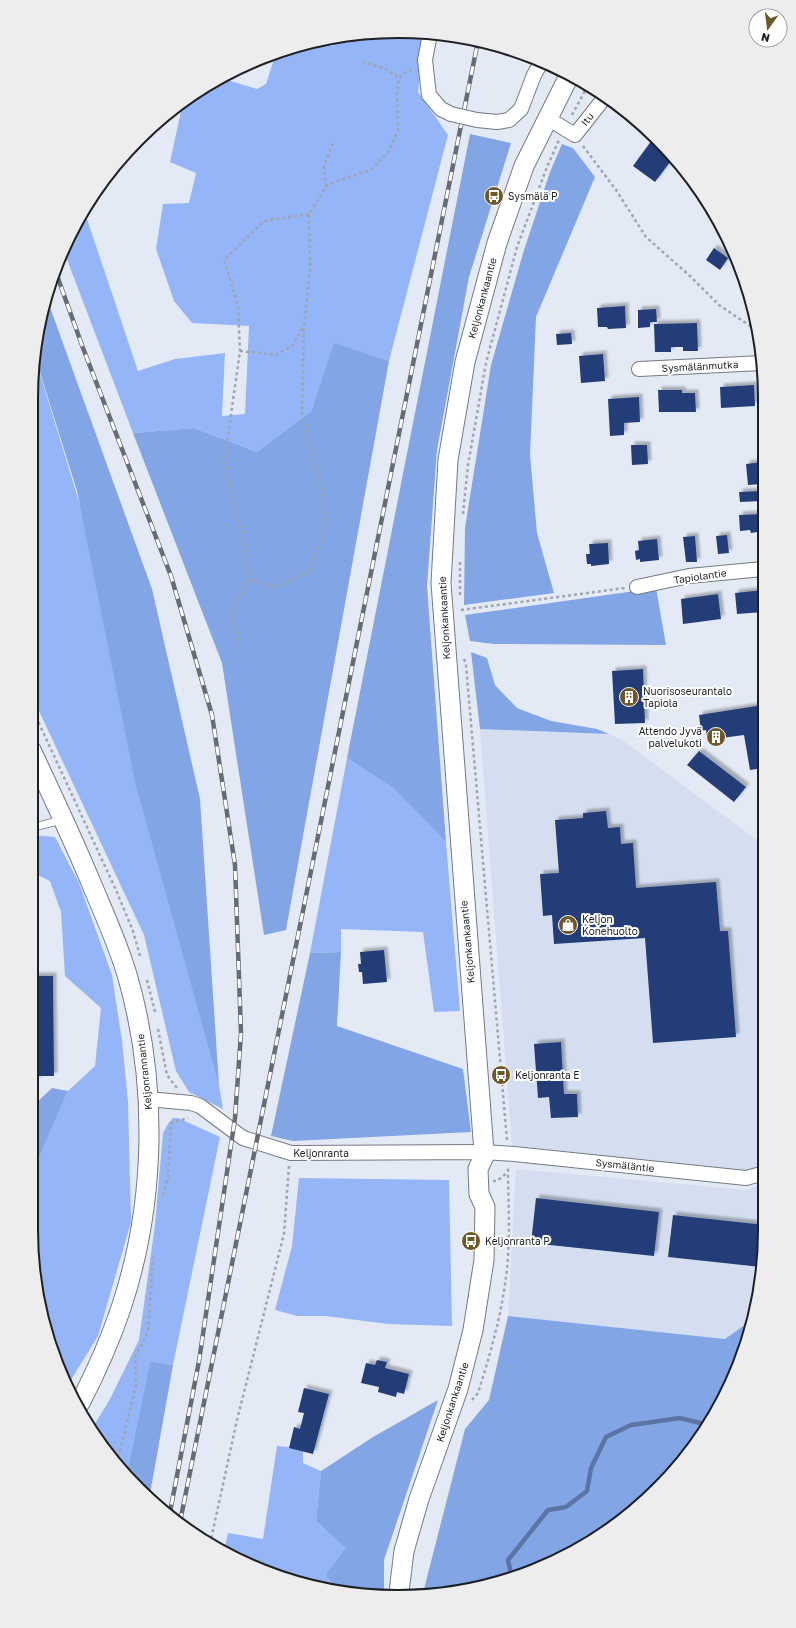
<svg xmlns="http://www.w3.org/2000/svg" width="796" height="1628" viewBox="0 0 796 1628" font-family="'Golos Text',sans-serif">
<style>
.built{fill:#d4def0}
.green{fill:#94b6f8}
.forest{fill:#82a5e6}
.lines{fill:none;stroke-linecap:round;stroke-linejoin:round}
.stream{stroke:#5c74a3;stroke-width:4.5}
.building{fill:#223e77;filter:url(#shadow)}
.lane-casing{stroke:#747a84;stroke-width:9}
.street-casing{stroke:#747a84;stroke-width:16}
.secondary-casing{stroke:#747a84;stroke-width:21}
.path{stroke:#a0a4ad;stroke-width:2.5;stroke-dasharray:3 3;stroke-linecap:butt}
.lane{stroke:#fff;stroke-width:7}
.street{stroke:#fff;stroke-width:14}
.secondary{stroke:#fff;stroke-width:19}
.rail-casing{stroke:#686b72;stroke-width:4.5}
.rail{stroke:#fff;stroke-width:3;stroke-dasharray:9;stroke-linecap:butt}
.street-bridge-casing{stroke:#747a84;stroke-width:16;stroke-linecap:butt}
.street-bridge{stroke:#fff;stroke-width:14}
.labels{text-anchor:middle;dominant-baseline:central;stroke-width:4;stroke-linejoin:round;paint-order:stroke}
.street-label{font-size:10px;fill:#1e2024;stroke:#fff}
.poi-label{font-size:10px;fill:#1e2024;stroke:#fff;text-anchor:start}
.rim{fill:none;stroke:#1e2024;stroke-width:2}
</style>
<defs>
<filter id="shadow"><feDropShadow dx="3.5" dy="-3.5" stdDeviation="1" flood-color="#0004"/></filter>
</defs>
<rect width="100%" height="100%" fill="#e4eaf5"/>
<g class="built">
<path d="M480,729L609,734L622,740L764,845L765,1165L745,1170L512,1146Z"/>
<path d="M516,1169L746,1190L765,1183V1230L758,1302L753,1319L725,1339L508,1316Z"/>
</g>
<g class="green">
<path d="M398,31L426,34L418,92L448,135L389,361L334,344L311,411L257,452L194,428L133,433L63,249L84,210L138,371L175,359L225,353L222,416L245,414L249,326L192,323L174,301L156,249L163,204L189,203L196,173L170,162L183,102L194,93L221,78L257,89L266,84L276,53L313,42L333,46V37Z"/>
<path d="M35,357L79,502L219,1085L223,1109L189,1092L176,1071L144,935L31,694V398Z"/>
<path d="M347,758L393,788L446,842L460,1011L434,1012L423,932L341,929V952L310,953Z"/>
<path d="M31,835L55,837L79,883L112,975L122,1041L128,1101L131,1222L98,1336L69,1383L51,1348L31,1230V1176L68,1091L95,1066L101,1008L65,976L61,912L50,881L31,872Z"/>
<path d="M173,1118H178L220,1137L173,1365L150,1361L127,1472L107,1454L93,1427L110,1399L139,1340L155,1225L163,1133L168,1124Z"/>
<path d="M299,1178L449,1180L452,1326L388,1324L326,1316H297L275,1310L292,1246Z"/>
<path d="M277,1446L289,1447L303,1451V1463L321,1471L316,1521L347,1548L325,1575L337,1590H326L257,1569L224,1551L228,1533L263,1539Z"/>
</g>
<g class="forest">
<path d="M470,134L511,143L469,277L437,450L427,586L446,842L393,788L347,758Z"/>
<path d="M562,144L573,148L595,177L536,317L530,455L537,533L554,593L464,605L465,528L491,365L524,250L550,172Z"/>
<path d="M47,299L152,589L200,799L219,1085L135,782L77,491L35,356L38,326Z"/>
<path d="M334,343L389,361L286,930L264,935L222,663L133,433L194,428L257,452L311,411Z"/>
<path d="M656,588L666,645L494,644L470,641L465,615Z"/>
<path d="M471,652L487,658L495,685L517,708L551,721L597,729L609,734L480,729Z"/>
<path d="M341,952L337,1026L463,1069L471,1132L293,1141L271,1136L310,953Z"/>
<path d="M52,1088L68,1091L31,1176V1106H33Z"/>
<path d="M508,1316L725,1339L753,1319L737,1371L703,1434L658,1489L561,1559L446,1594L423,1593L465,1429L489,1400Z"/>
<path d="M150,1361L173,1365L150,1494L127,1472Z"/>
<path d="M438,1400L384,1560V1592L337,1590L325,1575L346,1548L316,1521L321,1471L373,1437Z"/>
</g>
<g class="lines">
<path class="stream" d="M511,1574L508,1560L548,1510L566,1507L587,1491L591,1468L606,1437L631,1425L680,1418L708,1425"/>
</g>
<g class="building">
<path d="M652,140L673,158L655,182L633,166Z"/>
<path d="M714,248L728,258L720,270L706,260Z"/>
<path d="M625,306L626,328L608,329L607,327H598L597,308Z"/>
<path d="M656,309L657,322H650V327L638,328V310Z"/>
<path d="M697,323L698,351H683V347H671V352H655L654,324Z"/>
<path d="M571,333L572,344L557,345L556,334Z"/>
<path d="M603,354L605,381L581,383L579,356Z"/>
<path d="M754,385L755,406L721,408L720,387Z"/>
<path d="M658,390H682V393H695L696,412H659Z"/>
<path d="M639,397L640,422L624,423V435L610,436L608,399Z"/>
<path d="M631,445H647L648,464L632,465Z"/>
<path d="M762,462V484L748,485L746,464Z"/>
<path d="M762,491V501L740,502L739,492Z"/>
<path d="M762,514V529L757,530V532L751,533L750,530L740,531L739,515Z"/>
<path d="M727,535L729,553L718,554L716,536Z"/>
<path d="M695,536L697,562H686L683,537Z"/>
<path d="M657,539L659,560L640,562V559L636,560L635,551L639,550L638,541Z"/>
<path d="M608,543L609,564L591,566V564H587L586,554H590L589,544Z"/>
<path d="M763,590V612L737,614L735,593Z"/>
<path d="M718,594L721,619L683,624L681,599Z"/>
<path d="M643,669L645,723L615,724L612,671Z"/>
<path d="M763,705V768L750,770L744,735L707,740L706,730L701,731L699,715Z"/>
<path d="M699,751L746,787L734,802L687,765Z"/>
<path d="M606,811L608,828L620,827L621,844L633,843L636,888L716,882L720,931H728L736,1037L653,1043L645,938L554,944L552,915L543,916L540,874L559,873L555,820L583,818V813Z"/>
<path d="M384,950L387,982L363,984L362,972H359L358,964H361L360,952Z"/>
<path d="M31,976H53L54,1076H39V1080H31Z"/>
<path d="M561,1042L564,1094H577L578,1117L551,1118L549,1097L538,1098L534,1044Z"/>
<path d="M536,1198L659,1212L654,1256L531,1243Z"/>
<path d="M673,1215L765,1225L761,1267L668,1257Z"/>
<path d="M377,1360L387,1362L385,1368L409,1374L404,1394L397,1392L396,1397L378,1392L379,1387L361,1383L366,1363L375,1365Z"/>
<path d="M304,1388L329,1394L313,1454L289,1448L294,1427L300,1429L304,1413L298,1412Z"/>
</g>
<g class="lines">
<defs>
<path id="lane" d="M31,825L38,826L62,820"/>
<g id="street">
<path d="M430,34L425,60L429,95L441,109L451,114"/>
<path d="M547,118L575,135L605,97"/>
<path d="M477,120L497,122L509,120L521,109L534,75L542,61"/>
<path d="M639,369L762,363"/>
<path d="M637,587L689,576L763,569"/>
<path d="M148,1099L191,1103L200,1106L243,1138L291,1153L484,1152L514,1154L746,1178L765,1173"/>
</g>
<g id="secondary">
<path d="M31,750C52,795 73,839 92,885C105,916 119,946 128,978C158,1084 156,1203 121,1308C110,1341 96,1372 80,1403"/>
<path d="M399,1592L404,1551L419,1499L458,1389L473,1330L484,1260L485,1207L479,1194L478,1169L484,1156V1152L441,583L448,460L465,362L497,243L524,166L569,76"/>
</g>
</defs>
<use href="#lane" class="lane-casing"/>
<use href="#street" class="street-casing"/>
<use href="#secondary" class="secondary-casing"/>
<g class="path">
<path d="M362,62L384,68L399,78"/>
<path d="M572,115L587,87"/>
<path d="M583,146L616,190L646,237L691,277L719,305L756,330"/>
<path d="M326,187L334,182L371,170L389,151L398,130L397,93L399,78L407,71L414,70"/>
<path d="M309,214L264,221L224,260L238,306L240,351L224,464L244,542L248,579L277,587L308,572L326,529L323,495L302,414L304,326L310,269L309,214L326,187L324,166L333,143"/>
<path d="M240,351L276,355L293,345L303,327"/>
<path d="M463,514L468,465L486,363L517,247L547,167L559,140"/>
<path d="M460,595V560"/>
<path d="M461,610L625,588"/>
<path d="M240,646L231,613L248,579"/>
<path d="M464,659L466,665L507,1140"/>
<path d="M31,706L116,890L133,931L140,956"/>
<path d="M147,980L155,1012"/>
<path d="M158,1029L167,1075L177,1088"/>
<path d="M493,1181H497L508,1172"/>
<path d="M163,1195L168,1177L171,1123L188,1118"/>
<path d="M472,1400L478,1393C490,1355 501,1317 506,1277C511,1241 508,1203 508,1167"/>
<path d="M117,1463L136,1385L135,1357L148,1332L153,1257"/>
<path d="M210,1544L237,1420L284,1234L289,1166"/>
</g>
<use href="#lane" class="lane"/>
<use href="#street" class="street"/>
<use href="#secondary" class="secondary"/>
<defs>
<g id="rail">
<path d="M55,270L83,348L171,576L212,715L235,865L241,1033L235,1118L199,1361L170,1512"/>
<path d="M180,1522L478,41"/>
</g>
</defs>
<use href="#rail" class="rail-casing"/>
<use href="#rail" class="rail"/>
<defs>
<path id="street-bridge" d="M451,114L477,120"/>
</defs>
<use href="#street-bridge" class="street-bridge-casing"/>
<use href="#street-bridge" class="street-bridge"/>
</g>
<defs>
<symbol id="bus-disc" viewBox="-11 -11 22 22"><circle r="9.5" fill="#6f5727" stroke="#fff"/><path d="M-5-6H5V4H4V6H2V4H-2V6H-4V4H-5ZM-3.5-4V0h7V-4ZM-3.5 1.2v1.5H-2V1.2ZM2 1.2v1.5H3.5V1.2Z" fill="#fff"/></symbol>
<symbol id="building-disc" viewBox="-11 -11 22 22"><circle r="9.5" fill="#6f5727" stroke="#fff"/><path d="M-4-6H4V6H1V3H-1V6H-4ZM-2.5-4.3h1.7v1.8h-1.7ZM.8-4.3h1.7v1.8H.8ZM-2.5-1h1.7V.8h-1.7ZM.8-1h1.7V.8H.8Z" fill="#fff"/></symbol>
<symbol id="shop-disc" viewBox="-11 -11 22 22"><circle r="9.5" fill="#6f5727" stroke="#fff"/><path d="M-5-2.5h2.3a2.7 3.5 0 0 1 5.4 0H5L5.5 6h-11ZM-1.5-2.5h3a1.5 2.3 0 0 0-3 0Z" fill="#fff"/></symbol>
</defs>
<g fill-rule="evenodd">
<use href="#bus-disc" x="483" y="185" width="22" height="22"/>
<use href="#building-disc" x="618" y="686" width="22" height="22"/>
<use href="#building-disc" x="705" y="726" width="22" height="22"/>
<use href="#shop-disc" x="557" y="914" width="22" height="22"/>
<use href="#bus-disc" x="490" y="1064" width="22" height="22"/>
<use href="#bus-disc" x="460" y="1230" width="22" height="22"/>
</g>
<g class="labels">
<g class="street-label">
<text transform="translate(587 119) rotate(-51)">Itu</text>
<text transform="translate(482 298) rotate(-75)">Keljonkankaantie</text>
<text transform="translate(700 366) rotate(-3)">Sysmälänmutka</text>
<text transform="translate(700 576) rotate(-8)">Tapiolantie</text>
<text transform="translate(444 618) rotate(-93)">Keljonkankaantie</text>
<text transform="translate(467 942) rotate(-95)">Keljonkankaantie</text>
<text transform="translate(144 1072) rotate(-96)">Keljonrannantie</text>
<text x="321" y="1153">Keljonranta</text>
<text transform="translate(625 1165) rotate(6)">Sysmäläntie</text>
<text transform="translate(452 1402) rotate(-72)">Keljonkankaantie</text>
</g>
<g class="poi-label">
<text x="508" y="196">Sysmälä P</text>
<text x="643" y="691">Nuorisoseurantalo<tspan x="643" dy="12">Tapiola</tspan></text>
<text x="702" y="731" text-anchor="end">Attendo Jyvä<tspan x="702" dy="12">palvelukoti</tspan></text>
<text x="582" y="919">Keljon<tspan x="582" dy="12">Konehuolto</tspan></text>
<text x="515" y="1075">Keljonranta E</text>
<text x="485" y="1241">Keljonranta P</text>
</g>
</g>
<path d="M0 0H796V1628H0ZM398 38H398A360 360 0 0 1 758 398V1230A360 360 0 0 1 398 1590H398A360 360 0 0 1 38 1230V398A360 360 0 0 1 398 38Z" fill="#ededed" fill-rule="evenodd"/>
<path class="rim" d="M398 38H398A360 360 0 0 1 758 398V1230A360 360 0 0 1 398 1590H398A360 360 0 0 1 38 1230V398A360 360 0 0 1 398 38Z"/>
<g transform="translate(768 28) rotate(194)"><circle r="19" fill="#ffffff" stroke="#a5a6a7"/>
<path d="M0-3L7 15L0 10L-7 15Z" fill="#6f5727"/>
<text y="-6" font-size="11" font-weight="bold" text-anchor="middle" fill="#1e2024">N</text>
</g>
</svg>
